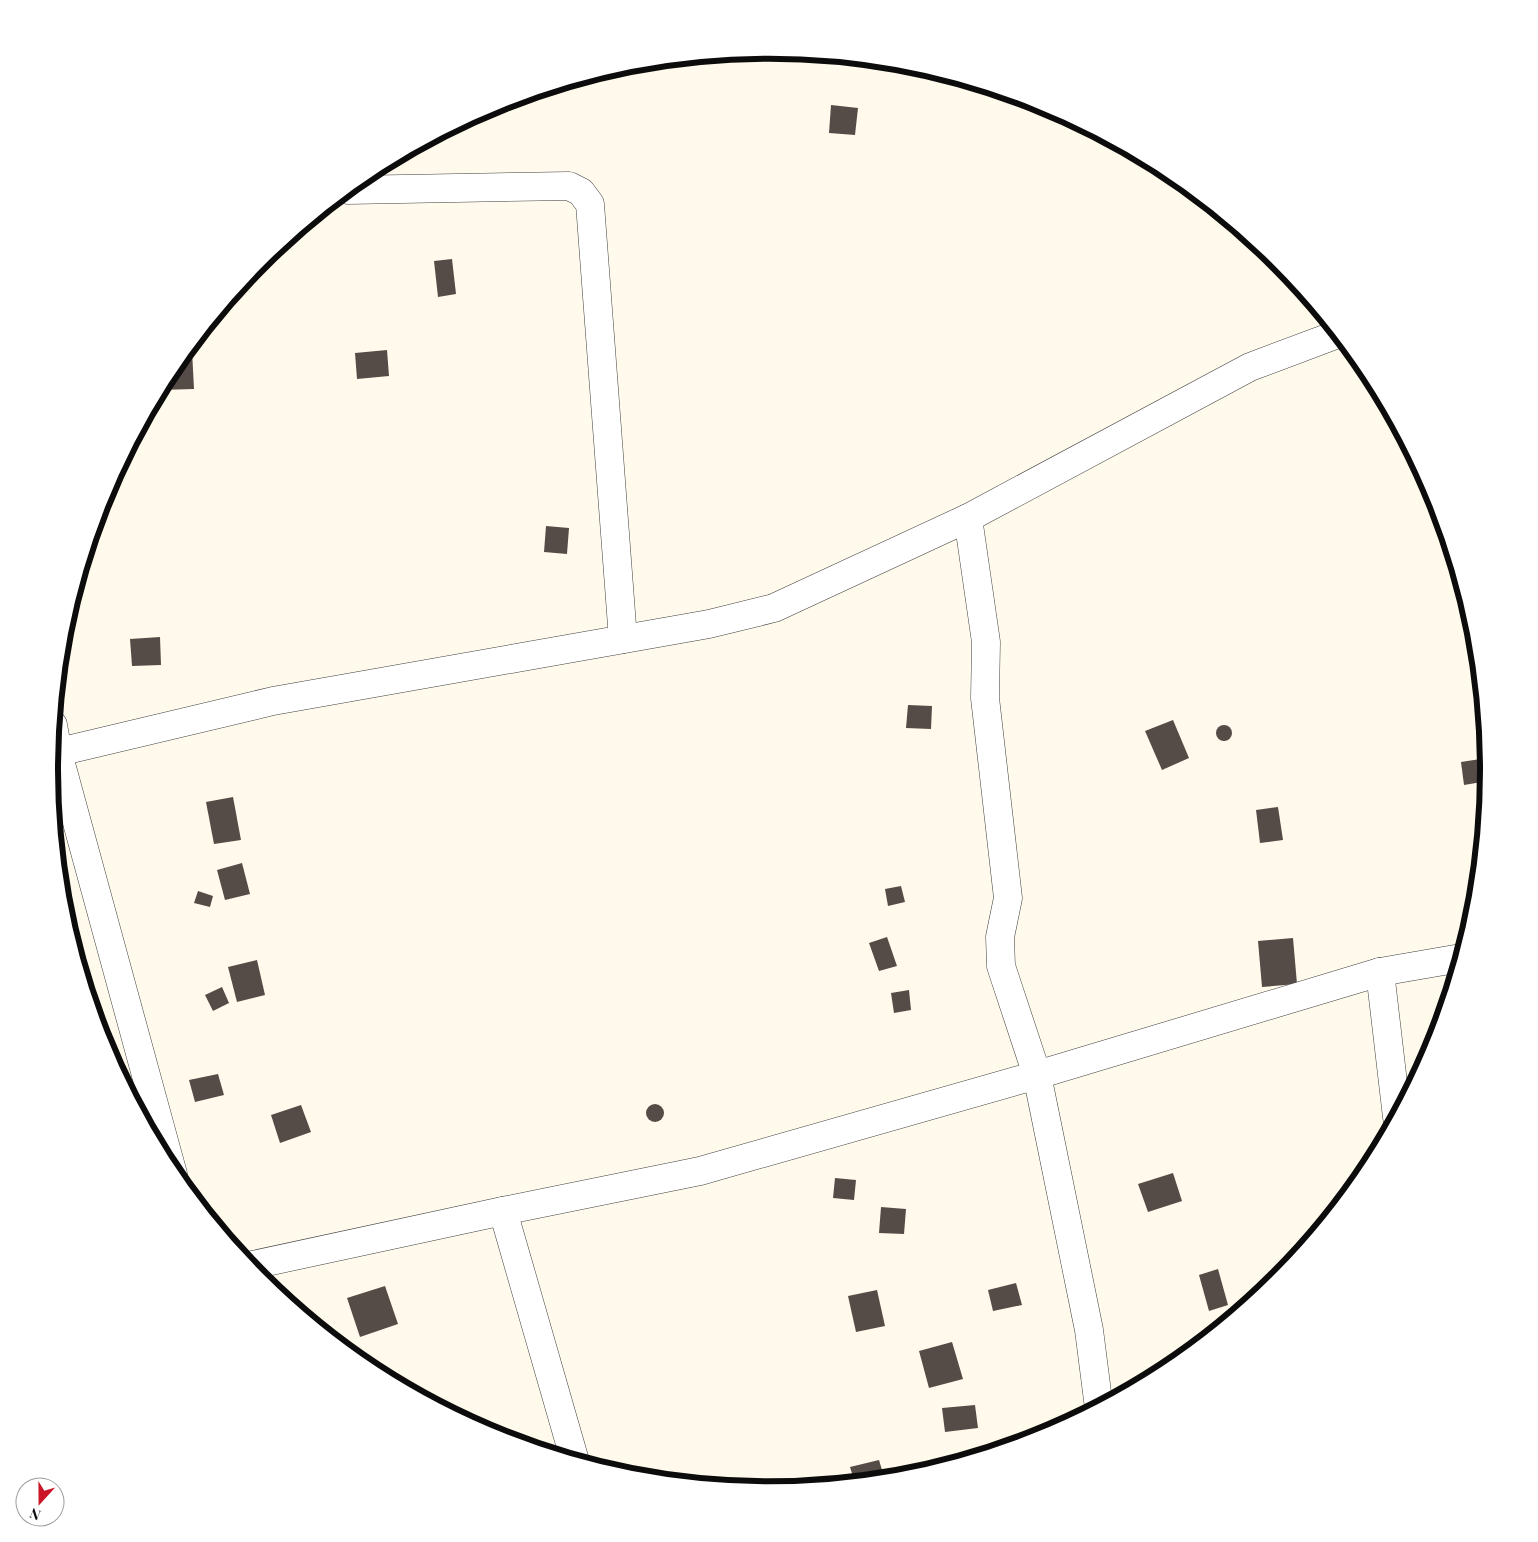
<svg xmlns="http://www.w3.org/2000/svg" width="1538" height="1542" viewBox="0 0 1538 1542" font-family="'Playfair Display',serif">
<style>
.building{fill:#564c47}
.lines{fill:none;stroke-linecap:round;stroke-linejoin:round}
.minor-casing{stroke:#3f3f3f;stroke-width:29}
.minor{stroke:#fff;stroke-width:28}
.rim{fill:none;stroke:#0c0c0c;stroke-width:6}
</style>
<rect width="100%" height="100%" fill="#fffaeb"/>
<g class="building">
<path d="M831,105L858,108L855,135L829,133Z"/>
<path d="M452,259L456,294L438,297L434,261Z"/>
<path d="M187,350H192L194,389L160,390L170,371Z"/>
<path d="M387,350L389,376L357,379L355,353Z"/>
<path d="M546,526L569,528L567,554L544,552Z"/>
<path d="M160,637L161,665L132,666L130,639Z"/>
<path d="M908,705L932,706L931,729L906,728Z"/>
<path d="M1173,720L1189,758L1162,770L1145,731Z"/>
<circle cx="1224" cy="733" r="8"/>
<path d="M1487,758L1489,772L1488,781L1464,785L1461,762Z"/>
<path d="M233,797L241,840L214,844L206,802Z"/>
<path d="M1278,807L1283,840L1260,843L1256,810Z"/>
<path d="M242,863L250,894L225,900L217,870Z"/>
<path d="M901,886L905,902L888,906L885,889Z"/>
<path d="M198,891L213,896L210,907L194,903Z"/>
<path d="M887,937L897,966L879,971L869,943Z"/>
<path d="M1293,938L1297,984L1262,987L1258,941Z"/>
<path d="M257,960L265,995L237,1002L228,967Z"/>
<path d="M222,987L229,1003L213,1011L205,995Z"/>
<path d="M909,990L911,1010L894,1013L891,993Z"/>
<path d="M218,1074L224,1095L195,1102L189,1080Z"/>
<circle cx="655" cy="1113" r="9"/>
<path d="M301,1105L311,1132L280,1143L271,1115Z"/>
<path d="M1173,1173L1182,1201L1148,1212L1138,1184Z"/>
<path d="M835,1178L856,1180L854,1200L833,1198Z"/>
<path d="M881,1207L906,1209L904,1234L879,1233Z"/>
<path d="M1218,1269L1228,1305L1209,1311L1199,1275Z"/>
<path d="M1016,1283L1022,1305L993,1311L988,1290Z"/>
<path d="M385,1286L398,1324L360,1337L347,1298Z"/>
<path d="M877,1290L885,1326L856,1332L848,1296Z"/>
<path d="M952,1342L963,1379L929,1388L919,1351Z"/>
<path d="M975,1405L978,1428L945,1432L942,1408Z"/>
<path d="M879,1460L885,1480L855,1483L850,1467Z"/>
</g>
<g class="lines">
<defs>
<g id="minor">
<path d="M348,190L569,186L581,192L590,204L623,639"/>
<path d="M968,518L986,642L985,698L1008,898L1000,937L1001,966L1037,1075L1089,1330L1099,1408"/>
<path d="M53,725L58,753L173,1174"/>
<path d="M50,754L273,701L709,624L774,608L968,518L1250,367L1338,334"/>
<path d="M1380,972L1397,1117"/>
<path d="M503,1211L575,1461"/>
<path d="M248,1266L503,1211L700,1171L1037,1075L1380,972L1461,958"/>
</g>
</defs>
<use href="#minor" class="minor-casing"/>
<use href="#minor" class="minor"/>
</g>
<path d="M0 0H1538V1542H0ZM58 770a711 711 0 1 1 1422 0a711 711 0 1 1-1422 0Z" fill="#fff" fill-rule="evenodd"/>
<path class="rim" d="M58 770a711 711 0 1 1 1422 0a711 711 0 1 1-1422 0Z"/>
<g transform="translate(40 1502) rotate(201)"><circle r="24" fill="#ffffff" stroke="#9e9e9e"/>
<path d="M0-4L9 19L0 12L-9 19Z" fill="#ca1627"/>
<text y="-8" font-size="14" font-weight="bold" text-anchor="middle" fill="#0c0c0c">N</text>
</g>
</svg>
